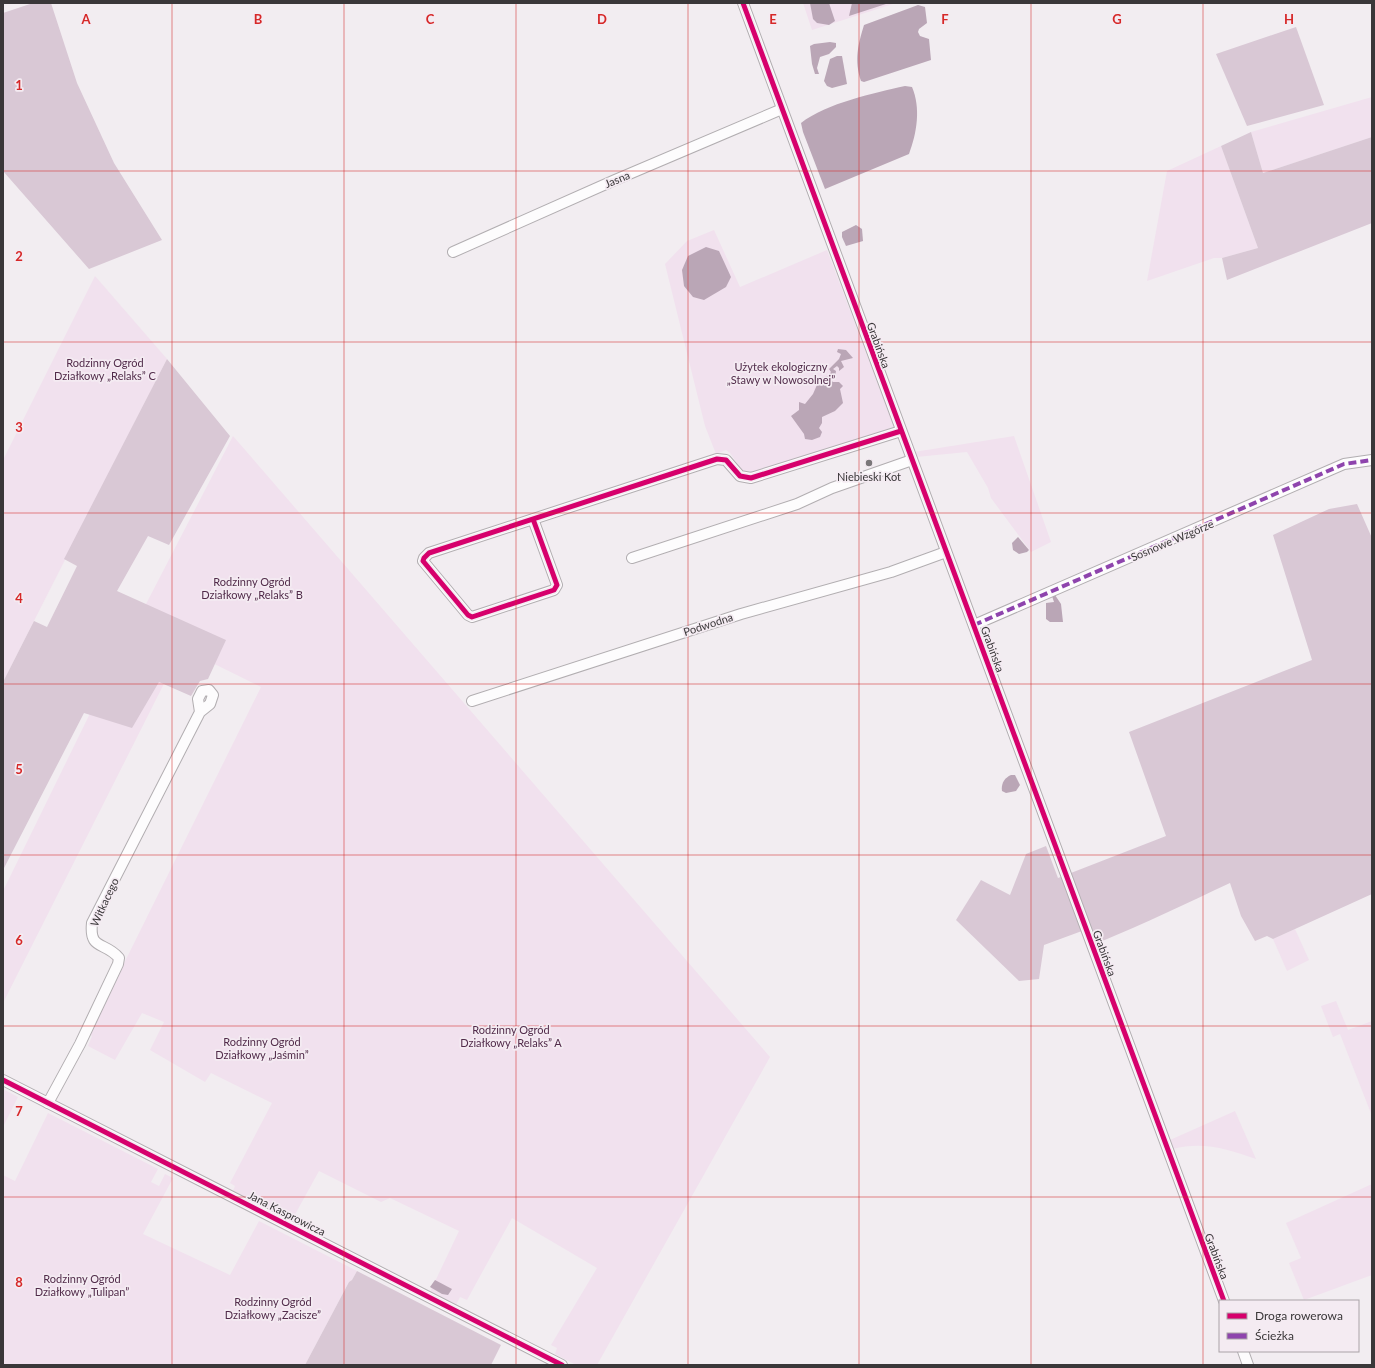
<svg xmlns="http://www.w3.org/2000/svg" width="1375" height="1368" viewBox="0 0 1375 1368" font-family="Lato,sans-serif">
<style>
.green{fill:#f1e1ee}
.forest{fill:#d9c8d5}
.water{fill:#baa6b6}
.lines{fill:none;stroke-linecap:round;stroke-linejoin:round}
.minor-casing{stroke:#b2aeb1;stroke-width:12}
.minor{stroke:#fdfcfd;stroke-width:10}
.quiet{stroke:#8e44ad;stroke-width:4;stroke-dasharray:8 4;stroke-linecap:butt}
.cycleway-casing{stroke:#f4ebf2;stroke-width:8}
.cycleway{stroke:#d6006c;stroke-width:5}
.grid{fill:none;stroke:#d62828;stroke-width:1;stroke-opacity:0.55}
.poi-dot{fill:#7a7779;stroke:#f4ebf2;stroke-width:1.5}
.labels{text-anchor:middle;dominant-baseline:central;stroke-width:3.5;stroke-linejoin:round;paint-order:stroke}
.street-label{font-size:11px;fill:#3a3739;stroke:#f4ebf2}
.park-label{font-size:11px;fill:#512b4a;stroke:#f4ebf2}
.poi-label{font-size:11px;fill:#3a3739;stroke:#f4ebf2}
.grid-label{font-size:13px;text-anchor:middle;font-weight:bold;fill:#d62828;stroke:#f4ebf2;stroke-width:3.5;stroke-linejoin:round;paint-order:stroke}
</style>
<rect width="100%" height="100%" fill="#f2edf1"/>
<g class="green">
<path d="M803,3H896L812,30Z"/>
<path d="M1372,97V137L1263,173L1251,132Z"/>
<path d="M1221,146L1258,248L1222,258H1214L1147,281L1167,171Z"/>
<path d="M714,230L740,287L827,250L895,429L754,475L743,472L730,453L726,450L716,454L705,426L665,264L687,241Z"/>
<path d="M95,276L167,359L3,682V460Z"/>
<path d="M233,436L770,1057L597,1365H576L555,1354L557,1348L551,1345L597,1268L512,1218L467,1300L460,1297L456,1305L430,1292L459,1231L390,1198L381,1202L319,1171L292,1220L233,1191L235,1186L230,1183L272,1103L211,1073L205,1082L150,1050L164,1022L142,1013L115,1060L88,1046L92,1036L89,1034L261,687L182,648L3,1003V891L102,689Z"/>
<path d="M1014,436L1051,542L1031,552L991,498L988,488L967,452L916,457L914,452Z"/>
<path d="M1295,929L1309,960L1287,971L1273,939Z"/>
<path d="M1336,1001L1348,1030L1372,1021V1116L1340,1034L1333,1037L1321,1006Z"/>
<path d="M3,1089L18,1097L3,1127Z"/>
<path d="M1235,1111L1256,1159C1228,1149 1202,1141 1173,1149L1170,1140Z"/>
<path d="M48,1113L158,1169L151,1182L159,1186L165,1174L173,1178L143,1234L230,1275L259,1221L357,1271L352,1280L349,1282L305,1365H3V1175L15,1181Z"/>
<path d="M1372,1184V1275L1304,1300L1289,1263L1301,1258L1286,1223Z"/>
</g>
<g class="forest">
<path d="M33,3H51L77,83L114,163L162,240L89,269L3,171V13Z"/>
<path d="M1296,27L1324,105L1247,126L1216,54Z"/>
<path d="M1251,132L1263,173L1372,137V223L1227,280L1222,258L1258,248L1221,146Z"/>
<path d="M167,359L230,436L169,545L148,536L117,591L226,640L208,679L200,681L191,696L159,682L132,728L84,713L3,870V682L34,621L47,627L77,566L64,559Z"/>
<path d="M1357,504L1372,538V894L1273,939L1267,936L1255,941L1241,916L1230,883C1187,903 1144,924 1100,942L1097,936L1090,928L1044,945L1039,979L1019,981L956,920L981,880L1010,895L1026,854L1046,846L1058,878L1166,836L1129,732L1312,660L1273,535L1329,509Z"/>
<path d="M357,1271L501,1345L491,1365H305L349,1282L352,1280Z"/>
</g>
<g class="water">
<path d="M810,3H829L835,21L829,25L817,23L813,19Z"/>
<path d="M852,3H889L849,16Z"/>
<path d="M918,5L925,7L927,23L919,29L918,32L920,36L929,39L931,60L864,82L861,81C854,60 858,45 864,25Z"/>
<path d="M830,42L836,43V47L829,54L820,57L817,68L819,74H815L812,64L810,46L814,44Z"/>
<path d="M837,56H842L847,84L832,88L827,86L824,81L830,59Z"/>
<path d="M905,86L912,87C921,108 917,133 909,154L825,189L803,132L801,123C827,103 874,93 905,86Z"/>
<path d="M856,225L862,229L863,241L846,246L842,237V232Z"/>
<path d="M706,247L719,251L731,277L726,287L704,300L693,297L684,286L682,270L688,256Z"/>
<path d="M838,349L846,350L853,358L841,361L844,367L839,371V368L837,366L833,369L836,371L835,377L829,379L833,382H839L843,386L840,389L843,403L835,411L822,417V423L819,428L822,432L820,437L812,440L805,439L804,434L791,416L799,410V402L805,404L813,394L820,378L828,376L831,372L829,369L839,359L841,354L837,352Z"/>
<path d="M1018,537L1029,550L1027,552L1019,554L1013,550L1012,543Z"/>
<path d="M1055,595L1061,604L1063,622H1050L1046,619V603L1054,602L1052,596Z"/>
<path d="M1011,775H1015L1020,785L1016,791L1006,793L1002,791C1001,784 1004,778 1011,775Z"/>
<path d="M435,1280L452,1289L448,1295L442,1294L430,1287Z"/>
</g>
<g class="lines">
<defs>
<g id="minor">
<path d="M743,3L1224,1301"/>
<path d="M453,252L615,180L782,109"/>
<path d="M533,519L557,585L554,590L472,617L468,615L423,561L424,558L429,553L717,459L726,460L740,476L751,478L901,431"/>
<path d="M632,558L797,504L832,488L912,460"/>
<path d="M974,625L1344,464L1372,460"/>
<path d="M472,701L741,614L891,572L946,552"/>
<path d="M3,1080L562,1365"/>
<path d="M48,1103L80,1044L118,964L119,958C105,941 89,951 92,923L200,712L198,699L202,691L209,690L213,695L210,704L200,712"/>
<path d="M1243,1351L1248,1365"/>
</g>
</defs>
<use href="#minor" class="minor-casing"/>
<use href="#minor" class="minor"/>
<path class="quiet" d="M974,625L1344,464L1372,460"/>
<defs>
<g id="cycleway">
<path d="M743,3L1224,1301"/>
<path d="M533,519L557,585L554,590L472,617L468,615L423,561L424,558L429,553L717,459L726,460L740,476L751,478L901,431"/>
<path d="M3,1080L562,1365"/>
</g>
</defs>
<use href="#cycleway" class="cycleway-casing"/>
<use href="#cycleway" class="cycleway"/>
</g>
<path class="grid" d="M172,3V1365M344,3V1365M516,3V1365M688,3V1365M859,3V1365M1031,3V1365M1203,3V1365M3,171H1372M3,342H1372M3,513H1372M3,684H1372M3,855H1372M3,1026H1372M3,1197H1372"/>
<circle class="poi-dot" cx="869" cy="463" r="4"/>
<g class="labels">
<g class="street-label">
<text transform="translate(617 179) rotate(-23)">Jasna</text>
<text transform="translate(879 345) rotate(70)">Grabińska</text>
<text transform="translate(1172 540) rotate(-23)">Sosnowe Wzgórze</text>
<text transform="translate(708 624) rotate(-18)">Podwodna</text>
<text transform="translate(993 649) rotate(70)">Grabińska</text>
<text transform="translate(104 902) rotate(-65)">Witkacego</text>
<text transform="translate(1105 953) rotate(70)">Grabińska</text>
<text transform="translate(287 1213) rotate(27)">Jana Kasprowicza</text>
<text transform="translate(1217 1256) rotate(69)">Grabińska</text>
</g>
<g class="park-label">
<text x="105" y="362">Rodzinny Ogród<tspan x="105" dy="13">Działkowy „Relaks” C</tspan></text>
<text x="781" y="366">Użytek ekologiczny<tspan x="781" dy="13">„Stawy w Nowosolnej”</tspan></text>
<text x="252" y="581">Rodzinny Ogród<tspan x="252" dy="13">Działkowy „Relaks” B</tspan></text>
<text x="511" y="1029">Rodzinny Ogród<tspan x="511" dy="13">Działkowy „Relaks” A</tspan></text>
<text x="262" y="1041">Rodzinny Ogród<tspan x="262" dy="13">Działkowy „Jaśmin”</tspan></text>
<text x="82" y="1278">Rodzinny Ogród<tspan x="82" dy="13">Działkowy „Tulipan”</tspan></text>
<text x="273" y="1301">Rodzinny Ogród<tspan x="273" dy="13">Działkowy „Zacisze”</tspan></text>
</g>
<g class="poi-label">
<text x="869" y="476">Niebieski Kot</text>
</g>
</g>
<g class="grid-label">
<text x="86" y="24">A</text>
<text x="258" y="24">B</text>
<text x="430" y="24">C</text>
<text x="602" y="24">D</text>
<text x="773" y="24">E</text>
<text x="945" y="24">F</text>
<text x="1117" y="24">G</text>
<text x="1289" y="24">H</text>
<text x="19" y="90">1</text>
<text x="19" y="261">2</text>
<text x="19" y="432">3</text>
<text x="19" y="603">4</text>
<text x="19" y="774">5</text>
<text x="19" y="945">6</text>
<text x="19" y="1116">7</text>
<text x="19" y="1287">8</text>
</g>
<rect width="1375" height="1368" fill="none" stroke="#3a3739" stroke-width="8"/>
<rect x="1219" y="1300" width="140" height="52" fill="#f4ebf2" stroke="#aaa3a8"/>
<rect x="1227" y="1313" width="20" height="6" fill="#d6006c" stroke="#aaa3a8"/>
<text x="1255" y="1320" font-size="12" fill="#3a3739">Droga rowerowa</text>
<rect x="1227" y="1333" width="20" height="6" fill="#8e44ad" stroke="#aaa3a8"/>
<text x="1255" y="1340" font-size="12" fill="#3a3739">Ścieżka</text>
</svg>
